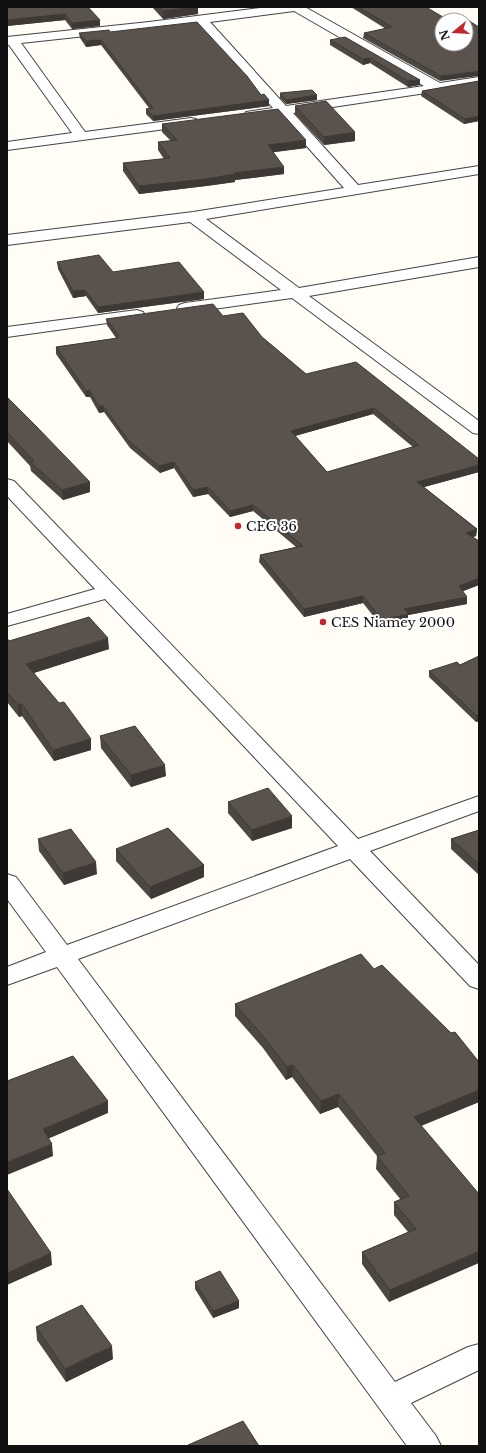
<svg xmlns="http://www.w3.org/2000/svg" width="486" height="1453" viewBox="0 0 486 1453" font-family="'Libre Baskerville',serif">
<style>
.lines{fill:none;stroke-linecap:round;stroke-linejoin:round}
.minor-casing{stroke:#444;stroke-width:2}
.minor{fill:#fff;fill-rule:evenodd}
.wall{fill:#4d4742;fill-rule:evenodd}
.shaded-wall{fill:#3f3936}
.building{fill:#5a524d;stroke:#3f3936;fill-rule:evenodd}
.poi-dot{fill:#c4262e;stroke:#fff;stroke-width:1.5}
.labels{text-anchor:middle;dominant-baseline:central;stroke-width:4;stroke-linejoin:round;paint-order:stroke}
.poi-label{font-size:13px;fill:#111;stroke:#fff;text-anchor:start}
</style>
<rect width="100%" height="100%" fill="#fffdf5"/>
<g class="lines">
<defs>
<g id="minor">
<path d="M268,7H305L440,83L479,77V85L293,113L358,185L479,166V174L206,219L299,288L479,257V267L309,296L479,421V434L473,433L292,298L185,313L179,311L177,308L179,305L185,303L281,290L190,222L7,245V235L193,212L344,188L279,115L251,119L246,118L244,115L246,112L273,108L197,24L21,43L85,132L191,118L196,119L198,122L196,125L7,150V142L72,133L9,45H7V37L149,22ZM294,11L424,86L286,106L210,22Z"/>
<path d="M137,310L143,312L145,315L143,318L7,337V327Z"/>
<path d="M7,479L14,481L358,839L479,796V811L370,851L479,965V989L470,986L350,859L78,959L395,1382L468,1347L479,1344V1370L411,1403L436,1436L441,1446H407L57,967L7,985V967L46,952L7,899V874L16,877L67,945L338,846L105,599L7,626V614L95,589L7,496Z"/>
</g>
</defs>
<use href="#minor" class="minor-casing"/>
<use href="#minor" class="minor"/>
</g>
<g class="wall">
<path d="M7,7H88L100,26L72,29L65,20L7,26Z"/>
<path d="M152,7H198V14L163,19Z"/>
<path d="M351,7H426L442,44L479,27L440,81L363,38L364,33L386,29Z"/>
<path d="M110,32L261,95L269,100V106L153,121L146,114V109L149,108L101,45L86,47L80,38L79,33Z"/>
<path d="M330,40L420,80V85L408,87L370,63L363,65L330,45Z"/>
<path d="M479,81V121L464,124L421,96L422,91Z"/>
<path d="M280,93L317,95V100L286,104L280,98Z"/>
<path d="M295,106L355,141L324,145L295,114Z"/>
<path d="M162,124L306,148L273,152L284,174L235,180V182L206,186L139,194L123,171V163L164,159L158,150V142L171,141L162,132Z"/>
<path d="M57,262L113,272L204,292V299L98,313L86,296L73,298L58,269Z"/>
<path d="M223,316L262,337L306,374L479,459V472L424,487L477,529L476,536L473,537L479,541V585L463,591L467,604L408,615V621L382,627L363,603L304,617L259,562L260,555L296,547L253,511L230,517L208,494L193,497L174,468L160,473L130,448L104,412L99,413L90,397H86L56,354V347L116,338L107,325L106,319ZM373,414L413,447L327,472L295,436Z"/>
<path d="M7,397L90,492L63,500L31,471L30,466L7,441Z"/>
<path d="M7,638L9,641L109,649L34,673L59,703L91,739V750L54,761L22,716L19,717L7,702Z"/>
<path d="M479,656V721L476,722L429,677V671L460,665Z"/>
<path d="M100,736L166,776L131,787L101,748Z"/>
<path d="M228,802L292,828L252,841L228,813Z"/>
<path d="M479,830V875L451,849V839Z"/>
<path d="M38,839L97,874L64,885L39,851Z"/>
<path d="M116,849L204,865V877L151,899L116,861Z"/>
<path d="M374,969L479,1062V1102L421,1126L479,1194L389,1302L362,1264V1252L408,1232L394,1215V1202L401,1200L376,1169L377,1156L338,1107L320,1114L292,1077L286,1080L263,1048L235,1016V1004Z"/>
<path d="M195,1282L239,1301V1308L213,1318L195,1289Z"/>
<path d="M36,1327L113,1359L66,1382L37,1340Z"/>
</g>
<g class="shaded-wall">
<path d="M193,7H198V14L163,19V11Z"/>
<path d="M65,14V20L7,26V20Z"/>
<path d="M100,20V26L72,29V23Z"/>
<path d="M101,40V45L86,47V41Z"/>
<path d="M370,58V63L363,65V59Z"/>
<path d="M479,71V76L440,81L441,76Z"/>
<path d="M420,80V85L408,87V81Z"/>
<path d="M317,95V100L286,104V100Z"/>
<path d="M269,100V106L153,121V116Z"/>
<path d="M479,116V121L464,124L465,119Z"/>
<path d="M355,132V141L324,145V137Z"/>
<path d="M306,140V148L268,153V145Z"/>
<path d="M284,167V174L235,180V182L206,186L139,194V186L234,173Z"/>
<path d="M85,290L86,296L73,298V291Z"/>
<path d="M204,292V299L98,313V307Z"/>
<path d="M89,390L90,397H86V391Z"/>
<path d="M99,406H103L104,412L99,413Z"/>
<path d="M374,408L373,414L291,437V431Z"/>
<path d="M174,462V468L160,473L159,466Z"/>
<path d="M479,465V472L417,489V482Z"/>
<path d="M90,482V492L63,500L62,490Z"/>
<path d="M208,487V494L193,497V490Z"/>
<path d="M253,505V511L230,517V511Z"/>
<path d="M477,529L476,536L465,539L466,533Z"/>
<path d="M479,578V585L458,593L459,586Z"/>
<path d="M363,596V603L304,617V609Z"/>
<path d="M467,597V604L408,615V621L382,627V620L404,609Z"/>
<path d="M108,638L109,649L27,675L26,664Z"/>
<path d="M22,704V716L19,717L18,705Z"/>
<path d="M479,715V721L476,722L477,716Z"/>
<path d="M91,739V750L54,761L53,750Z"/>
<path d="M165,765L166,776L131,787V775Z"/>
<path d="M292,816V828L252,841V830Z"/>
<path d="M96,862L97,874L64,885L63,873Z"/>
<path d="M204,865V877L151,899L150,887Z"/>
<path d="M293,1065L292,1077L286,1080L287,1067Z"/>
<path d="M479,1090V1102L413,1129L414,1117Z"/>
<path d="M339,1094L338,1107L320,1114L321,1101Z"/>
<path d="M108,1101V1113L43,1141V1129Z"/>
<path d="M52,1144L53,1156L7,1175V1162Z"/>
<path d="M479,1251V1263L389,1302L390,1290Z"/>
<path d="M51,1253L52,1265L7,1285V1273Z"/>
<path d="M239,1301V1308L213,1318V1311Z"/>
<path d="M112,1346L113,1359L66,1382L65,1369Z"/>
</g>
<g class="building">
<path d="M7,7H88L100,20L72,23L65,14L7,20Z"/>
<path d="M159,7H193L163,11Z"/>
<path d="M359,7H426L448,20H442V44H466V20H463L466,19L479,27V71L441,76L364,33L392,27Z"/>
<path d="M197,22L247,76L261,95L264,94L269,100L153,116L146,109L153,108L101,40L86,41L79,33L109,30L110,32Z"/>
<path d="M345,37L420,80L408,81L370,58L363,59L330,40Z"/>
<path d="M479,81V116L465,119L422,91Z"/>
<path d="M312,90L317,95L286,100L280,93Z"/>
<path d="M326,101L355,132L324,137L295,106Z"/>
<path d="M278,109L306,140L268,145L284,167L234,173L235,174L206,179L139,186L123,163L170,158L158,142L177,140L162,124Z"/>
<path d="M99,255L113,272L179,262L204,292L98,307L85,290L73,291L57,262Z"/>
<path d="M213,304L223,316L243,313L262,337L306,374L356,362L479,459V465L417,482L477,529L466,533L479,541V578L459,586L467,597L404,609L409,614L382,620L363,596L304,609L260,555L303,546L253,505L230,511L208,487L193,490L174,462L159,466L129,441L103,406H99L89,390L86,391L56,347L118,338L117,336H119L106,319ZM374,408L419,445L327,472L291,431Z"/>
<path d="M7,397L35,425L90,482L62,490L30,462L34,461L7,432Z"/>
<path d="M89,617L108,638L26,664L59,703L64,702L91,739L53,750L22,704L18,705L7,692V638L9,641Z"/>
<path d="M479,656V715L477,716L429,671L457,662L460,665Z"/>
<path d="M135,726L165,765L131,775L100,736Z"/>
<path d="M268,788L292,816L252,830L228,802Z"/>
<path d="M168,828L204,865L150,887L116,849Z"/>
<path d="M71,829L96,862L63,873L38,839Z"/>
<path d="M479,830V864L451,839Z"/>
<path d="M361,954L374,969L382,965L451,1033L455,1032L479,1062V1090L414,1117L479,1194V1251L390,1290L362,1252L416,1229L394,1202L409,1196L377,1156L385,1153L339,1094L321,1101L293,1065L287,1067L263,1036L235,1004Z"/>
<path d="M73,1056L108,1101L43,1129L52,1144L7,1162V1081Z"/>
<path d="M7,1189L51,1253L7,1273Z"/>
<path d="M220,1271L239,1301L213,1311L195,1282Z"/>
<path d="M82,1305L112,1346L65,1369L36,1327Z"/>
<path d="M243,1421L259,1446H189L188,1445Z"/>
</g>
<g class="poi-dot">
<circle cx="238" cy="526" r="4"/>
<circle cx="323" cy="622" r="4"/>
</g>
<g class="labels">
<g class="poi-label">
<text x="246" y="526">CEG 36</text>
<text x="331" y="622">CES Niamey 2000</text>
</g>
</g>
<rect width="486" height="1453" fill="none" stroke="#111111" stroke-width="16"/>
<g transform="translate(454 32) rotate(252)"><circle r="19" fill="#ffffff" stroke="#a0a0a0"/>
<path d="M0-3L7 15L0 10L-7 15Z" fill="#c4262e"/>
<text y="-6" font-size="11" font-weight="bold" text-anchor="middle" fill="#111111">N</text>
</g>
</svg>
